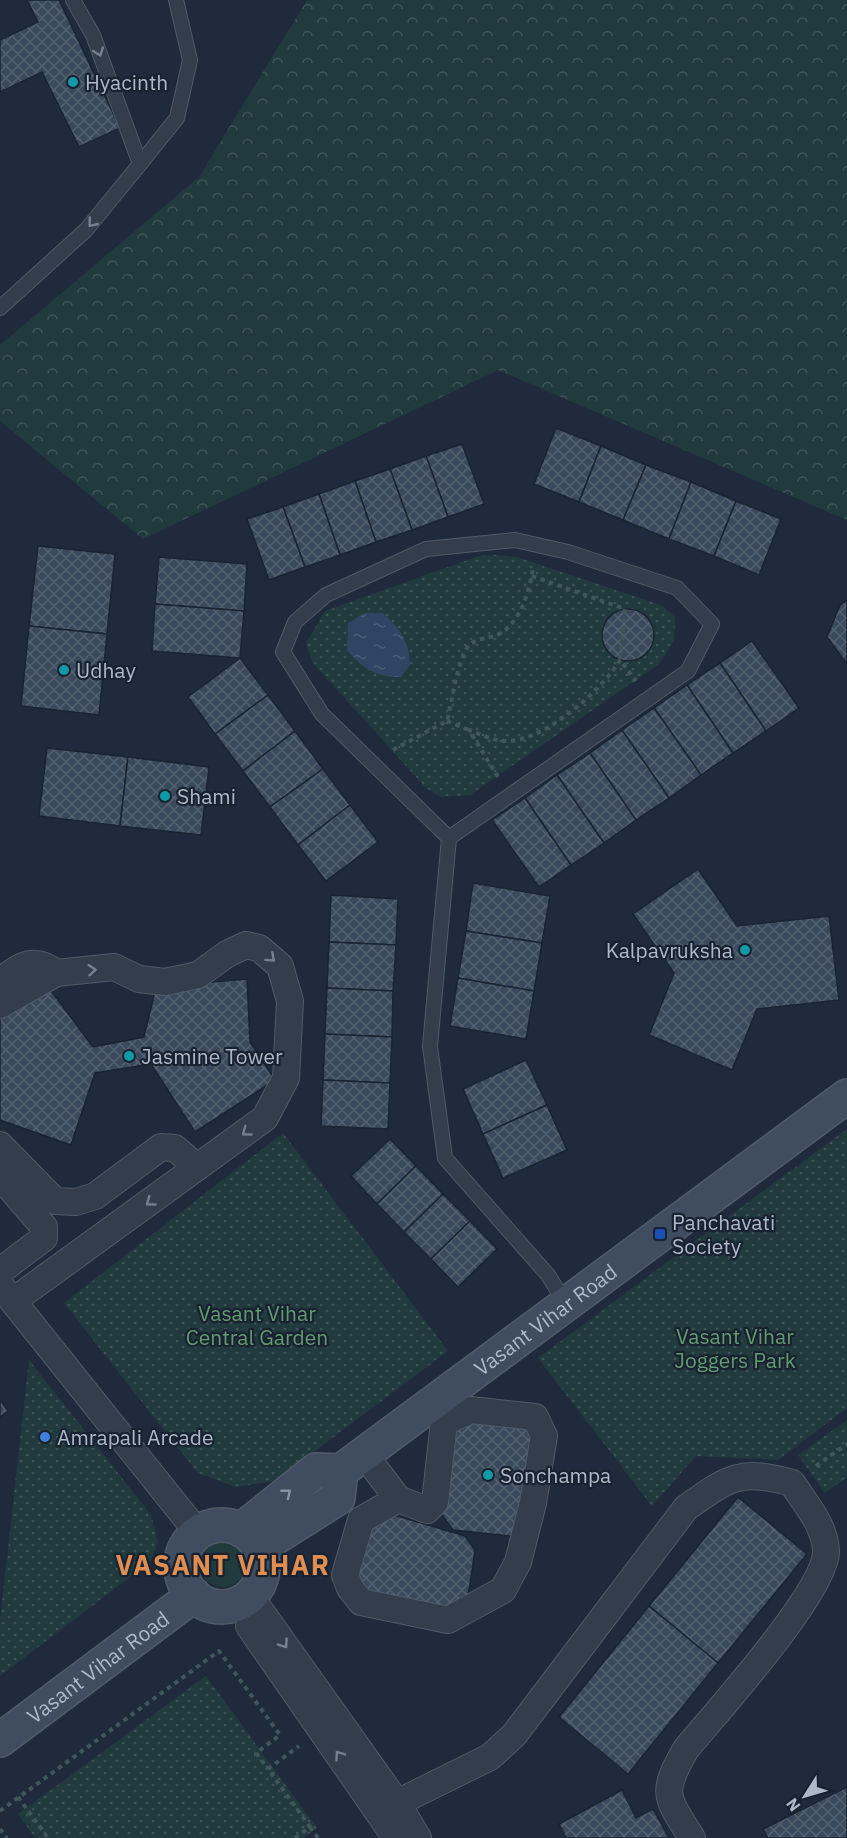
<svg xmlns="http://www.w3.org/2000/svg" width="847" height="1838" viewBox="0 0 847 1838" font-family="'IBM Plex Sans',sans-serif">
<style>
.green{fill:#213a3d}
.forest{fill:url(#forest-crowns)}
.park{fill:url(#park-dots)}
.water{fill:url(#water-ripples)}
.building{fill:url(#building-cross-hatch);stroke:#1a2432;stroke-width:1.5}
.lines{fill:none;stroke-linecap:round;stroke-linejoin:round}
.lane-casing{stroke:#505b69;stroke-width:16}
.street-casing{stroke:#505b69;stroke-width:28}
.secondary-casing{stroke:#505b69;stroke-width:36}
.path{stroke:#3f575a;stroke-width:4;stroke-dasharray:4.5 4.5;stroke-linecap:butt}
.lane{stroke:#333d4c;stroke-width:14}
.street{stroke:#333d4c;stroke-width:26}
.secondary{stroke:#404c5f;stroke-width:33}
.oneway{stroke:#768190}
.oneway2{stroke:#8792a3}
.culture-dot{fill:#0f9aa8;stroke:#182230;stroke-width:2}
.transit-dot{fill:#1a4fb4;stroke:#182230;stroke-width:2}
.shop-dot{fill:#3f7fe0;stroke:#182230;stroke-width:2}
.labels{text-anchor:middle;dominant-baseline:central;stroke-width:4.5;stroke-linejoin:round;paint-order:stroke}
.poi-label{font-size:21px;fill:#adb8c8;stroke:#182230;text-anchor:start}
.park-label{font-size:21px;fill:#629b6f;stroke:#182230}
.street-label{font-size:21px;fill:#adb8c8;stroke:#182230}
.district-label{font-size:27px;font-weight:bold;letter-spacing:1.5px;fill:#df8e51;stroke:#182230}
</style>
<defs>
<pattern id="forest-crowns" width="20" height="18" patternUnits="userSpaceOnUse" patternTransform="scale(1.5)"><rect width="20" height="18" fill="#213a3d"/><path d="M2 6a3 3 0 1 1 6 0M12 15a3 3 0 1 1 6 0" fill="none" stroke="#3f5458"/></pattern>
<pattern id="park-dots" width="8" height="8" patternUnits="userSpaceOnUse" patternTransform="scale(1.5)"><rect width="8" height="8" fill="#213a3d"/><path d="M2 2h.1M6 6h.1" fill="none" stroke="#3f5458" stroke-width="1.8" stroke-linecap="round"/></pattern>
<pattern id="water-ripples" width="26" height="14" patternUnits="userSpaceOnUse" patternTransform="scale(1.5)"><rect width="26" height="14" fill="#2f4563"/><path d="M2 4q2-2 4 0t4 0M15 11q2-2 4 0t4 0" fill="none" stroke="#4a5e78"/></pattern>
<pattern id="building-cross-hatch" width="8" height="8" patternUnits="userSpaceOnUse" patternTransform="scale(1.5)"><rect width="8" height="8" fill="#3a495b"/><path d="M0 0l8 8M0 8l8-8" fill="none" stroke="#546171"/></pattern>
</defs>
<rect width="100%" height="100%" fill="#1f2b3c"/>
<circle class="green" cx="223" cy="1564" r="23"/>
<path class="forest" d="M307,0H847V520L498,370L143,539L0,421V345L199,177Z"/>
<g class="park">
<path d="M496,555L517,557L661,605L675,617L674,640L659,664L470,795L441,797L426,788L313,663L306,643L325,611L479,556Z"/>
<path d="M847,1129V1408L778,1460L696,1456L652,1506L538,1358Z"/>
<path d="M283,1133L448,1351L275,1481L235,1487L198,1473L64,1303Z"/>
<path d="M29,1360L151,1515L158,1542L150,1562L0,1676V1620Z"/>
<path d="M847,1420V1477L825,1493L798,1455Z"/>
<path d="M206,1676L317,1828L303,1838H35L18,1814Z"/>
</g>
<path class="water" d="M365,613H383C400,629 409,641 410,665L401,677C377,678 362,668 347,650L348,623Z"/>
<g class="building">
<path d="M27,0H59L120,128L79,147L42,72L0,92V40L38,22Z"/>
<path d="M556,428L601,446L579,502L534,484Z"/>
<path d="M462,444L484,504L448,517L426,456Z"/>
<path d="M601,446L646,465L623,520L579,502Z"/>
<path d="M426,456L448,517L412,530L390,469Z"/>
<path d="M646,465L691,482L669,539L623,520Z"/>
<path d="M390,469L412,530L376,542L355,481Z"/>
<path d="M355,481L376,542L340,555L319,494Z"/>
<path d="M691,482L736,501L714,556L669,539Z"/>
<path d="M319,494L340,555L305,567L283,507Z"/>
<path d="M736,501L781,519L759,575L714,556Z"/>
<path d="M283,507L305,567L269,580L247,519Z"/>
<path d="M38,546L115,554L107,634L29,626Z"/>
<path d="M159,557L247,564L244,611L155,604Z"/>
<path d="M847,600V664L827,637L840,605Z"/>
<path d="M155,604L244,611L240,658L152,651Z"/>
<circle cx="628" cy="635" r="26"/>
<path d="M29,626L107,634L99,715L21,706Z"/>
<path d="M752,641L799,708L766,731L720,663Z"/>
<path d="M240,658L268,695L215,734L188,697Z"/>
<path d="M720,663L766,731L733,753L687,685Z"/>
<path d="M687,685L733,753L701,775L654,708Z"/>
<path d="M268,695L295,731L243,771L215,734Z"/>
<path d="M654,708L701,775L669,798L622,730Z"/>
<path d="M622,730L669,798L636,820L590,753Z"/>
<path d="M295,731L323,769L270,807L243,771Z"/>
<path d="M47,748L128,757L120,826L39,816Z"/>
<path d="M590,753L636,820L604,843L557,775Z"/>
<path d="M128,757L209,767L201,835L120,826Z"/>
<path d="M323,769L350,805L298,845L270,807Z"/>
<path d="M557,775L604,843L571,865L525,798Z"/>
<path d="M525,798L571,865L539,887L492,820Z"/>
<path d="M350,805L378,842L326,881L298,845Z"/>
<path d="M698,869L737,926L829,916L839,1000L757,1009L732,1070L649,1035L674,973L633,914Z"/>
<path d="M473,883L550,896L542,943L466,931Z"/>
<path d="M331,895L398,899L396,945L329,942Z"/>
<path d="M466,931L542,943L534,991L458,978Z"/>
<path d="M329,942L396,945L393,991L327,988Z"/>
<path d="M458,978L534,991L526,1039L450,1026Z"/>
<path d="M247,979L250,1042L275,1080L195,1132L151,1064L95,1073L71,1145L0,1120V1018L46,984L93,1047L144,1037L156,987Z"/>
<path d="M327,988L393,991L392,1037L325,1034Z"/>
<path d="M325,1034L392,1037L390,1083L323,1080Z"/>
<path d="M526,1060L547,1105L483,1134L463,1089Z"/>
<path d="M323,1080L390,1083L388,1129L321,1126Z"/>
<path d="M547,1105L567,1150L503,1178L483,1134Z"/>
<path d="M390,1139L416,1166L377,1204L351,1176Z"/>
<path d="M416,1166L443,1194L404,1232L377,1204Z"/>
<path d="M443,1194L470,1221L431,1259L404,1232Z"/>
<path d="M470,1221L497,1249L458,1287L431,1259Z"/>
<path d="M0,1400L8,1411L0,1417Z"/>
<path d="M464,1414L523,1421L536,1438L527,1521L511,1536L453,1530L440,1512L449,1428Z"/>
<path d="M738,1497L807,1554L718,1663L649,1606Z"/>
<path d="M384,1512L465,1536L475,1550L467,1604L449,1615L367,1598L354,1581L365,1522Z"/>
<path d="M649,1606L718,1663L628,1774L559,1717Z"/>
<path d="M847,1787V1838H768L763,1829Z"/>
<path d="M622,1790L636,1818L653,1809L669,1838H566L559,1824Z"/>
</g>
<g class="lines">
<defs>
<g id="lane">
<path d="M140,164L177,118L190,60L176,0"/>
<path d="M0,308L86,230L140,164L93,35L73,0"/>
<path d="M449,838L688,671L712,624L677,588L568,552L515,540L426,549L326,595L295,622L283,652L322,714L449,838L430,1046L445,1158L548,1275L566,1304"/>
</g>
<g id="street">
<path d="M0,981C21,966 33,955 56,973L114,967L139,979L165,982L198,975L227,954L246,945L259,948L280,966L290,1001L286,1078L265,1118L13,1301"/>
<path d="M0,1005L56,973"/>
<path d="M0,1145L55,1201L76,1202L95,1196L161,1147L175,1148L197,1167"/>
<path d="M0,1176L44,1227V1238L0,1271"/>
<path d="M0,1285L198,1533"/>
<path d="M471,1410L535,1417L544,1436L533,1503L518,1562L503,1590L448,1620L361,1602L350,1588L345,1575L361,1520L398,1499L427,1510L435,1502L444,1422Z"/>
<path d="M364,1454L398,1499"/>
<path d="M250,1596L397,1803L418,1838"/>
<path d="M249,1626L396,1838"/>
<path d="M397,1803L490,1757L514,1735L686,1508C728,1478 740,1468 792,1483C805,1503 826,1527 826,1552C825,1592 716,1713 686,1749C660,1794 666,1796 692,1838"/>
</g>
<g id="secondary">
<circle cx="222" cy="1566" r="41"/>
<path d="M241,1530L316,1470L341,1471"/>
<path id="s1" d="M259,1548L338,1498L341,1471L847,1096"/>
<path id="s2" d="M0,1740L194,1595"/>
</g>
</defs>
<use href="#lane" class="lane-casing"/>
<use href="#street" class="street-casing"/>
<use href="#secondary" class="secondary-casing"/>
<g class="path">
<path d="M532,576L625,609L620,660"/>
<path d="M447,721L469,730"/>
<path d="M393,750L447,721C452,702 457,664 467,648C474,638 487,639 497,635C520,625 530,590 533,567"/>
<path d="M498,777L469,730C480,734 492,740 504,741C542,744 602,690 620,660L636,681"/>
<path d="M816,1466L847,1444"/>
<path d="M18,1797L48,1838"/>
<path d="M0,1811L219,1651L280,1735L256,1753L268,1769"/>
<path d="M310,1827L318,1838"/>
<path d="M0,1829L7,1838"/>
<path d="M295,1838L310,1827L268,1769L299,1746"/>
</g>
<use href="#lane" class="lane"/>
<use href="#street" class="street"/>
<use href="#secondary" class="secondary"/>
</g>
<defs><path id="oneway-chevron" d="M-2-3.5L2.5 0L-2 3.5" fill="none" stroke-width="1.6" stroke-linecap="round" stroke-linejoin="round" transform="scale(1.5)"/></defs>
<g class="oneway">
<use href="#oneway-chevron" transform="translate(99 52) rotate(70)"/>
<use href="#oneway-chevron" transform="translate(92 223) rotate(129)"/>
<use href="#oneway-chevron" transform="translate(271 958) rotate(42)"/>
<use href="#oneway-chevron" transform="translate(92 970) rotate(-5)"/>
<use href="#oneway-chevron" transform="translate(246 1132) rotate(144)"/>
<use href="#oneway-chevron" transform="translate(150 1202) rotate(144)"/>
<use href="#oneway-chevron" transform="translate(284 1644) rotate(55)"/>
<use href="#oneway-chevron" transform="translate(339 1755) rotate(-125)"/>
</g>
<use class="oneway2" href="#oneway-chevron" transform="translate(287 1493) rotate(-39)"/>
<g class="culture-dot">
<circle cx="73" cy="82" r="6"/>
<circle cx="64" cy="670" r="6"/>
<circle cx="165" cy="796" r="6"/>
<circle cx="745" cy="950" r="6"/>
<circle cx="129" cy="1056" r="6"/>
<circle cx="488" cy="1475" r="6"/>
</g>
<rect class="transit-dot" x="654" y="1228" width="12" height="12" rx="3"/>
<circle class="shop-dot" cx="45" cy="1437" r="6"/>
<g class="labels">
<g class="poi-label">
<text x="85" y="82">Hyacinth</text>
<text x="76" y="670">Udhay</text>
<text x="177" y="796">Shami</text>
<text x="733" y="950" text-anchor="end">Kalpavruksha</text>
<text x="141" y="1056">Jasmine Tower</text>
<text x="672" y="1222">Panchavati<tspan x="672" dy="24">Society</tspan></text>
<text x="57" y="1437">Amrapali Arcade</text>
<text x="500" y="1475">Sonchampa</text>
</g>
<g class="park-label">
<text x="257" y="1313">Vasant Vihar<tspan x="257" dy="24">Central Garden</tspan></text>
<text x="735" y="1336">Vasant Vihar<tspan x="735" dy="24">Joggers Park</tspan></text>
</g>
<g class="street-label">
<text stroke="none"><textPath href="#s1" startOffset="375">Vasant Vihar Road</textPath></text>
<text stroke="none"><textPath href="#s2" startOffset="122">Vasant Vihar Road</textPath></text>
</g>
<g class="district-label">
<text x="223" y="1564">VASANT VIHAR</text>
</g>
</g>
<g transform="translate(805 1796) rotate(233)" stroke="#182230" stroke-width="4.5" paint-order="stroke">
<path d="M0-4.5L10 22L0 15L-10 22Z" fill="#adb8c8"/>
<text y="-9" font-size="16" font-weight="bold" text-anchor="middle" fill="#adb8c8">N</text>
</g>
</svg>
